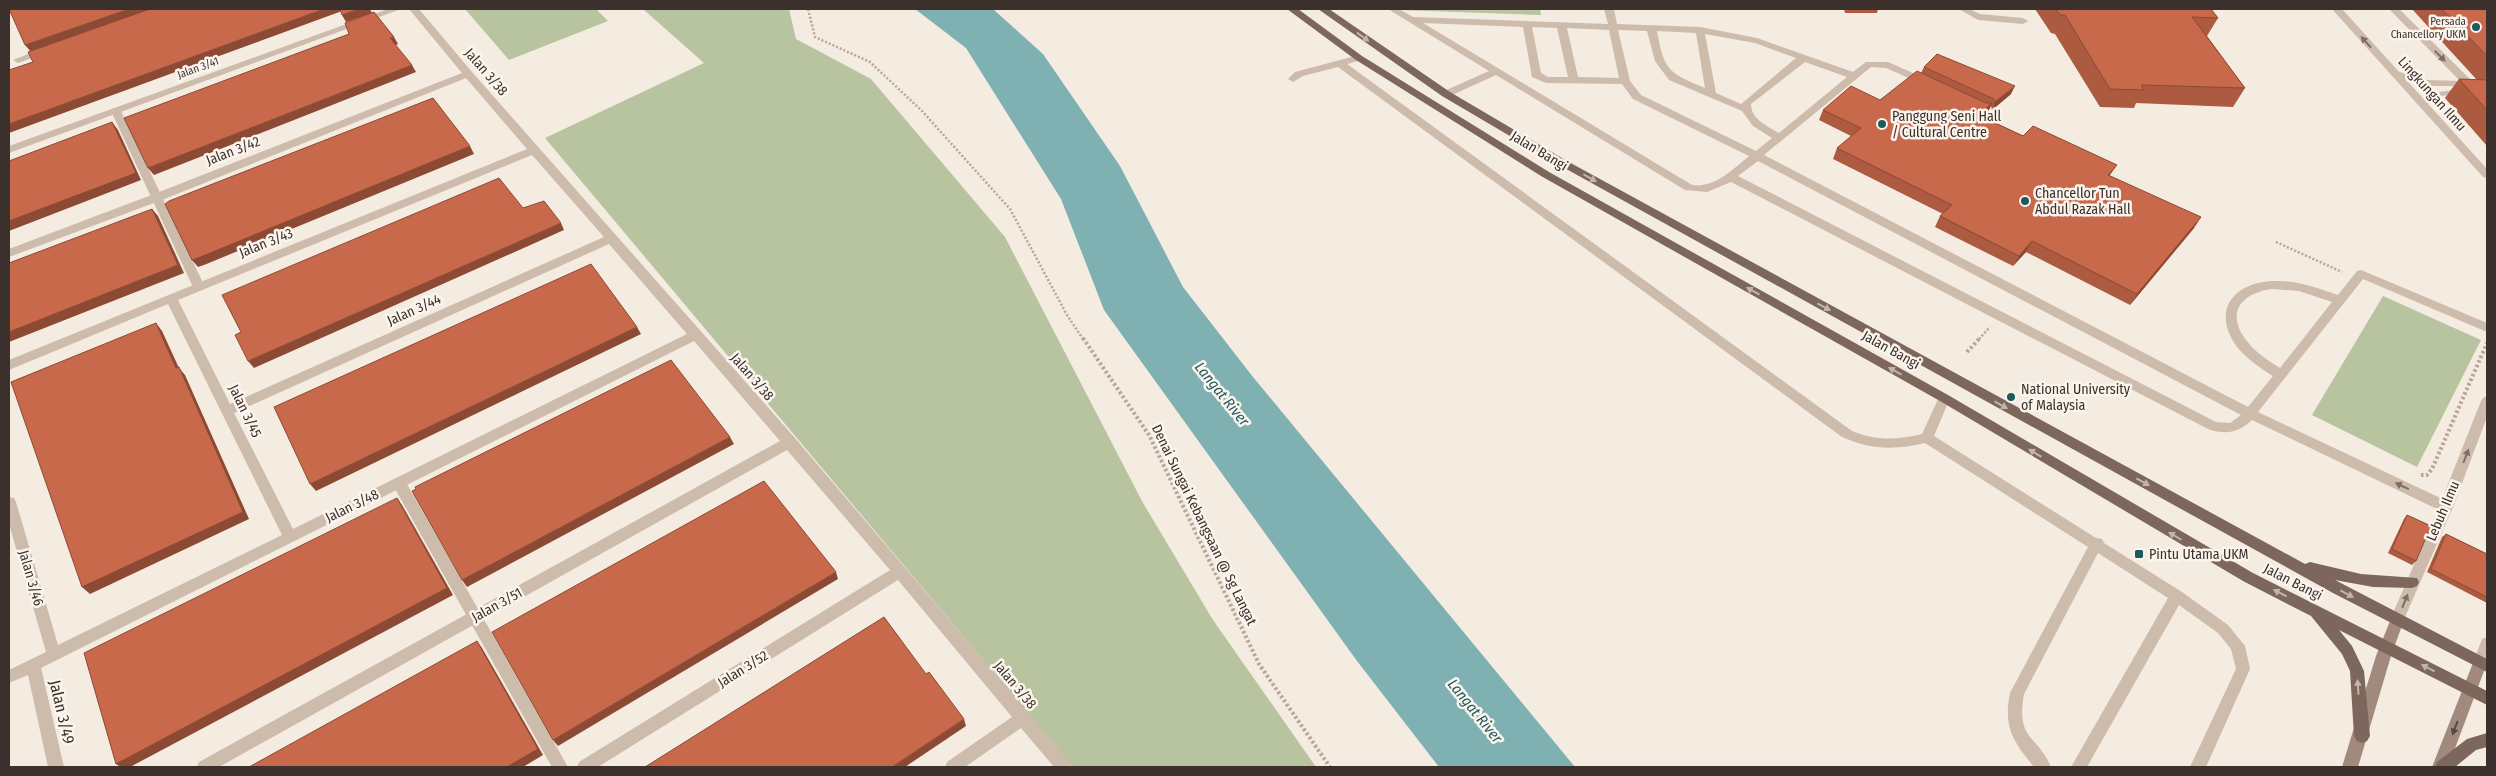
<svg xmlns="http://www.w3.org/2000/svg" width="2496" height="776" viewBox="0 0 2496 776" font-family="'Fira Sans Condensed',sans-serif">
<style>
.green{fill:#b8c4a0}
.water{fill:#7fb0b2}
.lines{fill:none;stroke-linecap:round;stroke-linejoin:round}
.path-far1{stroke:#b9a596;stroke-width:2.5;stroke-dasharray:2 2;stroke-linecap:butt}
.path{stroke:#b9a596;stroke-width:4;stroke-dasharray:2.5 2.5;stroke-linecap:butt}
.service{fill:#cdbbac;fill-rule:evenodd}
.minor{fill:#cdbbac;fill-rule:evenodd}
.secondary{fill:#a18a7d;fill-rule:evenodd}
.primary{fill:#7d675c;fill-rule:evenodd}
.wall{fill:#ac5a40}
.shaded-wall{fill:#8c4a34}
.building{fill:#c8694b;stroke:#8c4a34}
.oneway{fill:#c2b5ac}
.oneway2{fill:#7d6f65}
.oneway3{fill:#544640}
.poi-dot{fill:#1f5a5e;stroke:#fbf5ee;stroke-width:2}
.labels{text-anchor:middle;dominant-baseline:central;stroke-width:5;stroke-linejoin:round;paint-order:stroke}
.far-poi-label{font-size:11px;fill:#3b302b;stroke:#fbf5ee;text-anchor:end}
.far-street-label{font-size:11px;fill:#3b302b;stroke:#fbf5ee}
.street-label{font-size:14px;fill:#3b302b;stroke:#fbf5ee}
.poi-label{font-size:14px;fill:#3b302b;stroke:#fbf5ee;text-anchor:start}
.water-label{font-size:15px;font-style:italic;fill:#1f5a5e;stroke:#fbf5ee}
.near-street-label{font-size:16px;fill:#3b302b;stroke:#fbf5ee}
</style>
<rect width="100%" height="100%" fill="#f4ebe1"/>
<g class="green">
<path d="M465,9H596L608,21L509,60Z"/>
<path d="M643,9H789L796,39L871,79L1005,237L1143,503L1213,620L1316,767H1073L545,138L704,63Z"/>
<path d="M1398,9H1540L1541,15L1400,10Z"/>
<path d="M2383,296L2481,340L2417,467L2312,415Z"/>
</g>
<path class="water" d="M915,9H993L1043,54L1120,166L1183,287L1253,377L1575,767H1439L1357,661L1104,310L1061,199L966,48Z"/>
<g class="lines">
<g class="path-far1">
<path d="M808,9L815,37L870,62L922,111L1010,209L1067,315L1083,339"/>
<path d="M2276,242L2342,272"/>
<path d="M1979,339L1990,327"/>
</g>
<g class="path">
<path d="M1083,338L1149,435L1259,664L1330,767"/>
<path d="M1967,352L1980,338"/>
<path d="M2421,475H2427L2432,469L2487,343"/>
</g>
<g class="service">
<path d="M1388,9H1399L1413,17L1608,24L1604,9H1614L1617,24L1700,27L1757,38L1853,72L1866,62H1888L1931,81V85L1927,86L1886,68L1871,67L1764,155L2248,407L2273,376C2260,368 2247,359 2237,347C2211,311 2233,282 2274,281C2296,280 2317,288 2338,295L2357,271L2361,270L2487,323V332L2363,279L2258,412L2451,503L2453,507L2451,511L2446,512L2441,511L2252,420C2238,433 2226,435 2208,429L1731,182L1707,192L1685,190L1496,75L1450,96H1442V92L1489,71ZM1423,23L1523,27L1532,77L1546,83L1622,84L1633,99L1749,156C1732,170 1715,188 1692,185ZM1532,27L1557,28L1568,77H1548L1541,73ZM1567,28L1609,30L1619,78L1578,77ZM1618,30L1647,31L1655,61L1669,80L1742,111L1753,126L1772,138L1756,151L1641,95L1630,81ZM1657,31L1696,33L1705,88C1669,73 1664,71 1657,31ZM1705,34L1755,43L1796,58L1741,104L1716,93ZM1805,62L1847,77L1779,133C1767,126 1751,119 1751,104ZM1758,161L2241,415L2230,423L2216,422L1738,176ZM2272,289L2299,291L2332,302L2280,368C2267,360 2255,352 2246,340C2225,312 2242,293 2272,289Z"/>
<path d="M1959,9H1970L1980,14L2023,18L2028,21L2023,24L1978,20Z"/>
<path d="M2389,9H2399L2473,82V86H2427L2392,76L2391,74L2396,71L2428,80L2460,81Z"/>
<path d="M1359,55L1364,58L1362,60L1347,64L1852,431C1876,441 1897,440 1922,434L1940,395H1948L1950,398L1934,436L2096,538L2102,539L2104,543L2182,592L2228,625L2245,646L2250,669L2206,767H2190L2236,669L2231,649L2218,633L2179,605L2087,767H2071L2168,598L2098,553L2024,694C2016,741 2036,733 2051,767H2034C2013,741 2003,727 2010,693L2088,547L1925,443C1895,450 1871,450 1842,437L1338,67L1303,76L1293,82L1288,79L1295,72Z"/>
<path d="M2461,89L2487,91V97C2472,96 2454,92 2439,97C2433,100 2428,105 2422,107L2417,104L2432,93Z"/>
<path d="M116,108L121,111L205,287L203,290H195L193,287L111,111Z"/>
<path d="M399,478L404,479L568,767H552L394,487L392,483L394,479Z"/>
</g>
<g class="minor">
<path d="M388,9H401L9,153V146Z"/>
<path d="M409,9H419L472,72L795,438L1070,762L1072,767H1054L1021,728L965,767H945L947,762L1012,717L898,580L598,767H577L579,762L890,570L787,450L219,767H197L199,762L780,441L694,341L41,668L64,767H48L28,675L9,683V670L46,652L9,524V497L14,498L16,502L58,645L282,535L168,304L9,370V360L527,149L466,78L162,200L9,257V249L154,194L462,73ZM532,155L604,237L230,404L178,300ZM609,244L687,334L293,529L234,413Z"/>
<path d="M2332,9H2342L2487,169V178L2483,177Z"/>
<path d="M46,47L51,50L49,52L18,63L13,60Z"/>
<path d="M2487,396V417L2453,507L2402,624L2397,626L2392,624L2390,620L2439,507L2481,401L2483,398Z"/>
<path d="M2487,637V663L2485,668L2480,669L2475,668L2473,663L2482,639Z"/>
</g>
<g class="secondary">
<path d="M2397,614L2402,616L2404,620L2391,656L2358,767H2342L2376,656L2392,616Z"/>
<path d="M2480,657L2485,658L2487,663L2448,767H2432L2473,663L2475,658Z"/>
</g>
<g class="primary">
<path d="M1287,9H1298L1362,56L1549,172L1948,395L2253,573L2487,691V705L2339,630L2352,646L2364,671L2370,736L2367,741L2362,743L2357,741L2354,736L2350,671L2342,654L2311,616L2243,581L1940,401L1541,176L1356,60Z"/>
<path d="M1318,9H1329L1450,92L1567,161L2305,564L2310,562L2361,574L2417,578L2419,582L2417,586L2412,588L2373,587L2335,580L2487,659V672L2333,593L1559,165L1442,96Z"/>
<path d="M2487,733V747L2476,750L2455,767H2435L2437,762L2467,739Z"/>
</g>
</g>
<g class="wall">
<path d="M1844,9H1878L1877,13H1845Z"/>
<path d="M2035,9H2211L2218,18L2207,36L2245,88L2233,107L2136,103L2134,108L2100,107L2055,34L2051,33Z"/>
<path d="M2412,9H2487V146L2445,98L2459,79L2477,80Z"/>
<path d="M1924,67L2011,94L1992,110L1991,106L1987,114L1983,117L2110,176L2194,228L2130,305L2026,252L2013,266L1935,227L1940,216L1943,214L1833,159L1837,148L1851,136L1819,120L1823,110L1880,100L1921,73Z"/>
<path d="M2407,515L2416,561L2412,565L2388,553L2404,519Z"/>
<path d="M2446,534L2487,554V603L2427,572L2442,537Z"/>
</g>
<g class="shaded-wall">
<path d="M129,9H155L31,52L25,45Z"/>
<path d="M324,9H341L342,11L9,133V124Z"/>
<path d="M359,9H370L372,13L346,22L342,15Z"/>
<path d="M394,37L398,44L394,46L390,38Z"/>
<path d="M412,65L416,72L154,175L148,168Z"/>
<path d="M2015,86L2011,94L1992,110L1995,102Z"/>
<path d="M1992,103L1987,114L1973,126L1978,115Z"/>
<path d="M112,122L118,130L141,180L9,231V221Z"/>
<path d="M470,146L474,154L204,265L198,267L192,260Z"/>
<path d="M2117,165L2110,175L2101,185L2108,175Z"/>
<path d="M152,209L158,216L184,273L9,342V332Z"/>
<path d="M2201,217L2194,228L2130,305L2137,294Z"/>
<path d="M561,223L564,230L254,368L248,361Z"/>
<path d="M2032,241L2026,252L2013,266L2019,256Z"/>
<path d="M156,323L162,331L179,368L185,375L249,519L90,594L82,587Z"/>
<path d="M637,327L641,334L316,491L310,484Z"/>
<path d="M730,437L734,444L467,587L462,580Z"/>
<path d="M397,498L402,505L453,595L130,767H121L116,764Z"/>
<path d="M836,572L838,579L558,746L553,740Z"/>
<path d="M477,641L482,648L543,755L523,767H507Z"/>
<path d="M964,719L966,726L905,767H892Z"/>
</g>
<g class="building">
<path d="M9,9H129L25,45Z"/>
<path d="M150,9H324L9,124V70L33,62L28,52Z"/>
<path d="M340,9H359L342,15Z"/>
<path d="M2056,9H2211L2218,18L2192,17L2245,88L2141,85L2144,90L2110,89L2065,15H2060Z"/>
<path d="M2442,9H2487V56Z"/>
<path d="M374,12L394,37L390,38L412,65L148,168L124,118L349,34L345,23Z"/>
<path d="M1937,54L2015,86L1995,102L1994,99L1924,67Z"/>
<path d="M1917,71L1986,103H1992L1978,115L2023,136L2033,126L2117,165L2108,175L2201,217L2137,294L2032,241L2019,256L1940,216L1952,205L1837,148L1861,128L1823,110L1851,86L1880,100Z"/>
<path d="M2459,79L2487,80V110Z"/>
<path d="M433,98L470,146L198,258L192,260L165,204L169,201Z"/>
<path d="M112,122L136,173L9,221V161Z"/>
<path d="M499,178L523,208L544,201L561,223L248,361L235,335L241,332L222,295Z"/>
<path d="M152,209L178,265L9,332V263Z"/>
<path d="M591,264L637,327L310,484L274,407Z"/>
<path d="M156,323L176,368L179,367L243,512L82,587L11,382Z"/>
<path d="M671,360L730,437L462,580L412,491L416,489L415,487Z"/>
<path d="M764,481L836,572L553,740L492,632Z"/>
<path d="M397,498L447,588L116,764L84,653Z"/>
<path d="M2407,515L2431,526L2416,561L2392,549Z"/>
<path d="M2446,534L2487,554V597L2431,569Z"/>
<path d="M884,617L926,674L929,672L964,719L892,767H645Z"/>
<path d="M477,641L538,749L507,767H249Z"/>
</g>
<defs><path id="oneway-solid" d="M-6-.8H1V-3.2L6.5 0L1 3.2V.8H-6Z" transform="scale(1.25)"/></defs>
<g class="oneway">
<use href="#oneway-solid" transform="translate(1363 37) rotate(36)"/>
<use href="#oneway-solid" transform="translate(1590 178) rotate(29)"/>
<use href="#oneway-solid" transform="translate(1753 291) rotate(-151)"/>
<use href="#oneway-solid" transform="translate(1824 307) rotate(29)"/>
<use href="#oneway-solid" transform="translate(1895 371) rotate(-151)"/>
<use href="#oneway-solid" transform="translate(2001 405) rotate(29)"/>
<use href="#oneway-solid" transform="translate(2035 453) rotate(-149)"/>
<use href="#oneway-solid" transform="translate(2143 482) rotate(29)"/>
<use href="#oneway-solid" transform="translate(2175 536) rotate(-150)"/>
<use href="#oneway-solid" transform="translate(2280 593) rotate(-153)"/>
<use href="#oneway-solid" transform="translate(2347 594) rotate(28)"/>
<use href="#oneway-solid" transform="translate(2428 668) rotate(-153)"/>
<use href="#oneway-solid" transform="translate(2358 687) rotate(-94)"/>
</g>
<g class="oneway2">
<use href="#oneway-solid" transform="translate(2366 42) rotate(-132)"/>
<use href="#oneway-solid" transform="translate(2440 56) rotate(45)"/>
<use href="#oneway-solid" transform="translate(2466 456) rotate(-69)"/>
<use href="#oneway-solid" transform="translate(2402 486) rotate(-155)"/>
<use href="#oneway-solid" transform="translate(2405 601) rotate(-68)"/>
</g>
<use class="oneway3" href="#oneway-solid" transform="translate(2455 728) rotate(111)"/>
<g class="poi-dot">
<circle cx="2476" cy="27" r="5"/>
<circle cx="1882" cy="124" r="5"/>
<circle cx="2025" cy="201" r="5"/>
<circle cx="2011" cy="397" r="5"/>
<rect x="2134" y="549" width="10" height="10" rx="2.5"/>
</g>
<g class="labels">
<g class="far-poi-label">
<text x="2466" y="21">Persada<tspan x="2466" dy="13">Chancellory UKM</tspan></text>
</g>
<g class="far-street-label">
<text transform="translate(198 68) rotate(-20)">Jalan 3/41</text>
</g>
<g class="street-label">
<text transform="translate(486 72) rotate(49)">Jalan 3/38</text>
<text transform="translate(2432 94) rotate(48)">Lingkungan Ilmu</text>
<text transform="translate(233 151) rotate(-21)">Jalan 3/42</text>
<text transform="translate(1539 151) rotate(31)">Jalan Bangi</text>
<text transform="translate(266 243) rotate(-22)">Jalan 3/43</text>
<text transform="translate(414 310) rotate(-24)">Jalan 3/44</text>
<text transform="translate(1891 350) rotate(29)">Jalan Bangi</text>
<text transform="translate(752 377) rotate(49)">Jalan 3/38</text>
<text transform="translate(245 411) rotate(64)">Jalan 3/45</text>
<text transform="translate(352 506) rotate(-26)">Jalan 3/48</text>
<text transform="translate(2443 511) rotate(-67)">Lebuh Ilmu</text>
<text transform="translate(1204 525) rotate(64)">Denai Sungai Kebangsaan @ Sg Langat</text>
<text transform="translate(31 578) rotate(74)">Jalan 3/46</text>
<text transform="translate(2293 582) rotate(27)">Jalan Bangi</text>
<text transform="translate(497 605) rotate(-29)">Jalan 3/51</text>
<text transform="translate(743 669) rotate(-32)">Jalan 3/52</text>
<text transform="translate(1015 685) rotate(50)">Jalan 3/38</text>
</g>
<g class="poi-label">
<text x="1892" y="116">Panggung Seni Hall<tspan x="1892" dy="16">/ Cultural Centre</tspan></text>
<text x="2035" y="193">Chancellor Tun<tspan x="2035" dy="16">Abdul Razak Hall</tspan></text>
<text x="2021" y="389">National University<tspan x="2021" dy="16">of Malaysia</tspan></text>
<text x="2149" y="554">Pintu Utama UKM</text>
</g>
<g class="water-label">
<text transform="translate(1222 394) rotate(51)">Langat River</text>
<text transform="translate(1475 711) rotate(51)">Langat River</text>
</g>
<g class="near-street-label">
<text transform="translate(62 712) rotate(77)">Jalan 3/49</text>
</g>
</g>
<rect width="2496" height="776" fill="none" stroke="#3b302b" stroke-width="20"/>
</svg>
